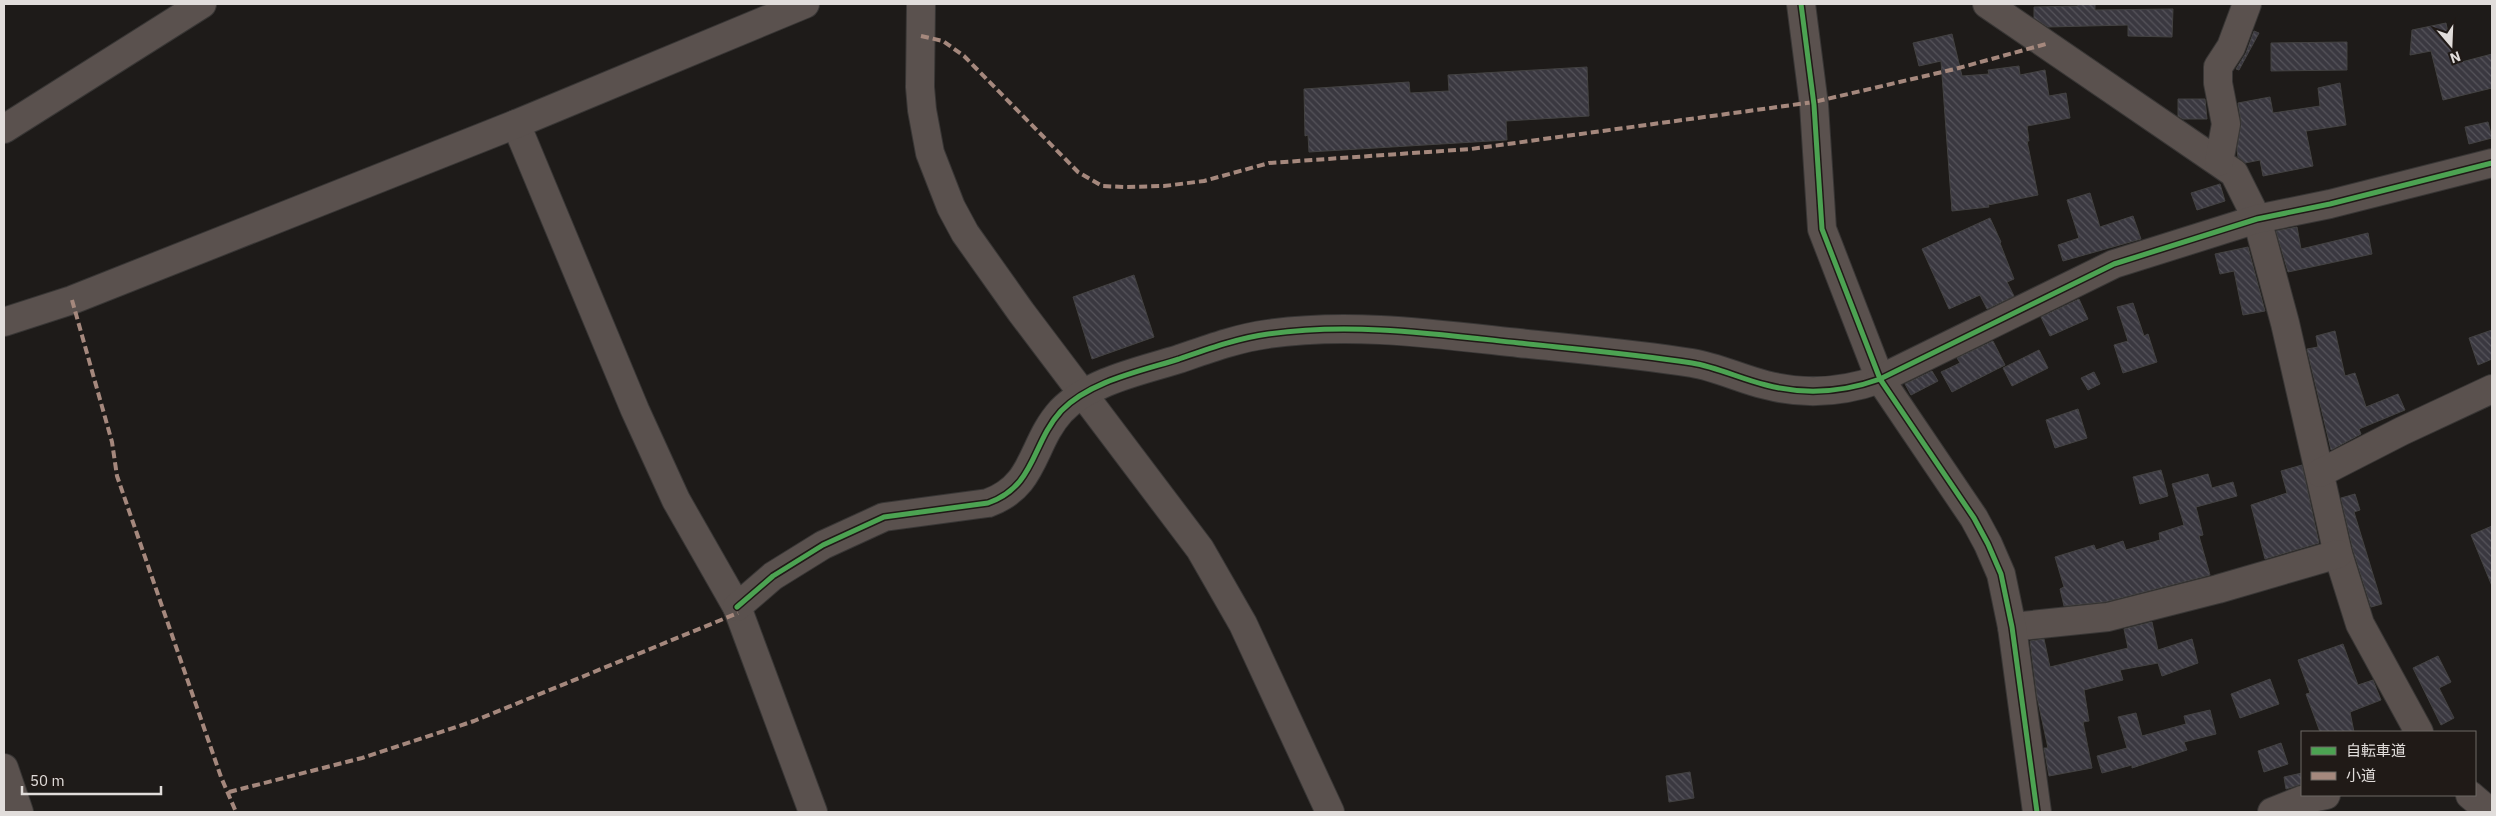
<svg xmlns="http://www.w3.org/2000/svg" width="2496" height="816" viewBox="0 0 2496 816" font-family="'IBM Plex Sans','Noto Sans JP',sans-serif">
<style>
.building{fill:url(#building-back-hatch);stroke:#434242}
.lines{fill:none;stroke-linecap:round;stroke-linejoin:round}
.minor-casing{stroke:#383635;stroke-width:30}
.minor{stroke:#5a514e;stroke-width:28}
.quiet{stroke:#a5887d;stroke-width:4;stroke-dasharray:8 4;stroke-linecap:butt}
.cycleway-casing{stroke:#201a17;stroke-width:8}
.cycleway{stroke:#4ca352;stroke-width:5}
</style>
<defs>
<pattern id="building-back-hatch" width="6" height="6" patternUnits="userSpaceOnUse" patternTransform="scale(1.25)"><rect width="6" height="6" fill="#3a3840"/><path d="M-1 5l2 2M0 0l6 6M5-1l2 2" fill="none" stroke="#56545b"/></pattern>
</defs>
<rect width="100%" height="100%" fill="#1e1b19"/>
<g class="building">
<path d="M2078,4H2095V10L2173,9L2172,37L2128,36V25L2048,27L2034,18V7L2078,6Z"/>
<path d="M2446,23L2454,64L2492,54V88L2443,100L2431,51L2410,55L2412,30Z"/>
<path d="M2254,31L2259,33L2239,70L2236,69L2246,53Z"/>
<path d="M1952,34L1962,76L1989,74L1988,70L2019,66L2020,75L2045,70L2049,96L2066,93L2070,118L2027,126L2029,141H2027L2038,195L1988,205L1989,207L1952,211L1941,61L1919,66L1913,43Z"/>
<path d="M2347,42V70L2271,71V43Z"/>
<path d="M1587,67L1589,116L1506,121L1507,140L1309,152L1308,135L1305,136L1304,89L1409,82L1410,93L1449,91L1448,75Z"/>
<path d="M2340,83L2346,125L2306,131L2313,166L2263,176L2260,160L2245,163L2238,157L2237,150L2241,121L2238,103L2270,97L2273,113L2320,106L2318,88Z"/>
<path d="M2178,99H2205L2207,119H2183L2178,116Z"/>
<path d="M2488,122L2492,138L2469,144L2465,127Z"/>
<path d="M2220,184L2225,201L2197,210L2191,193Z"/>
<path d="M2090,193L2100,227L2133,216L2141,239L2063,261L2058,245L2079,238L2067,200Z"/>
<path d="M1990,218L2001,242L2000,243L2014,279L2007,282L2014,296L1987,309L1980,295L1949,309L1922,249Z"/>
<path d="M2297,227L2301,249L2368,233L2372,254L2288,272L2276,231Z"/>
<path d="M2248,247L2265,311L2243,315L2234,271L2220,274L2215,254Z"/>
<path d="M1134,275L1154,337L1092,359L1073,297Z"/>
<path d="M2079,299L2088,319L2050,336L2041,317Z"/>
<path d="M2133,303L2144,336L2148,334L2157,362L2123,373L2114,345L2128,341L2117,307Z"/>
<path d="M2492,330V359L2478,365L2469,338Z"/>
<path d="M2335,331L2345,376L2355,373L2366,407L2398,394L2405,410L2359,429L2361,434L2331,450L2307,349L2318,347L2316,336Z"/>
<path d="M1993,341L2005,365L1952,392L1941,372L1960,363L1957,358Z"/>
<path d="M2039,350L2048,368L2012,386L2003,368Z"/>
<path d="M1932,371L1938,381L1911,395L1905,384Z"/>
<path d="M2094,372L2100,384L2088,390L2081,378Z"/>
<path d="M2078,409L2087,438L2055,448L2046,420Z"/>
<path d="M2302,465L2319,543L2265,559L2251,505L2287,493L2281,471Z"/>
<path d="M2161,470L2168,496L2140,504L2133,477Z"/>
<path d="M2208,474L2212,488L2233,482L2237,496L2196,507L2203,535L2199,536L2210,575L2105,602L2064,606L2060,589L2064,587L2055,557L2094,545L2096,550L2123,541L2126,550L2160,540L2159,533L2184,525L2172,484Z"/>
<path d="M2355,494L2360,510L2354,512L2382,604L2371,607L2353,550L2341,498Z"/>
<path d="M2492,526V586L2471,535Z"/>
<path d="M2152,622L2158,650L2192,639L2198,663L2162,676L2158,663L2120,670L2123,680L2084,690L2089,721L2083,722L2092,768L2049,776L2044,748H2048L2037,697L2030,641L2044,639L2050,667L2128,648L2124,629Z"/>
<path d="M2343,644L2358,685L2373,680L2381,700L2350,712L2354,732H2320L2306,694L2310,693L2298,660Z"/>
<path d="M2438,656L2451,682L2439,688L2454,718L2441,725L2413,668Z"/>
<path d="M2270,679L2279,704L2240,718L2231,694Z"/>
<path d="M2210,710L2216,734L2184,742L2187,750L2132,768V765L2102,773L2097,756L2127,748L2118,717L2136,713L2142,736L2186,724L2184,716Z"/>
<path d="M2281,743L2288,764L2264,772L2258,751Z"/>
<path d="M1690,772L1694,798L1669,802L1666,776Z"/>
<path d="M2302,773V784L2286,789L2284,777Z"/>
</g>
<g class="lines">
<defs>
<g id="minor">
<path d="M921,4L920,87L922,110L930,153L951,207L965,233L1021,312L1200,549L1243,624L1330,812"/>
<path d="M1987,4L2234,173L2257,219L2285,323L2338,554L2360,624L2419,732"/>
<path d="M516,124L635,410L676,500L737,607L813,812"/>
<path d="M4,129L202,4"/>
<path d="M2219,162L2226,124L2218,83V67L2231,47L2247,4"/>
<path d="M4,322L72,300L516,124L805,4"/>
<path d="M2320,473L2402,431L2492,389"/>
<path d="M737,607L773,576L823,545L884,517L988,503C1036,486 1031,444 1061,411C1090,381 1141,371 1179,359C1208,349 1238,338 1268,334C1351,322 1436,334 1519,343C1576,349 1635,354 1692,363C1717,367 1741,379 1766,385C1804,395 1844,392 1880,379L1822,229L1814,105L1801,4"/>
<path d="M2012,627L2108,617L2218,589L2338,554"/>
<path d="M4,768L19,812"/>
<path d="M2470,795L2490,812"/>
<path d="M2037,812L2012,627L2001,574L1988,544L1974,518L1880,379L2114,264L2257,219L2330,204L2492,163"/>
<path d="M2272,812L2302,800L2326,795"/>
</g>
</defs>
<use href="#minor" class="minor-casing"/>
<use href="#minor" class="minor"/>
<g class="quiet">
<path d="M921,36L943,41L964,56L1078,172L1102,186L1125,187L1164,186L1204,181L1269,163L1471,149L1814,102L1955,69L2046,44"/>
<path d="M72,300L112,442L117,476L221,777L236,812"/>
<path d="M229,792L362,758L474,721L738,613"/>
</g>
<defs>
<g id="cycleway">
<path d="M737,607L773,576L823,545L884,517L988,503C1036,486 1031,444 1061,411C1090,381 1141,371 1179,359C1208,349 1238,338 1268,334C1351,322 1436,334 1519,343C1576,349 1635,354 1692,363C1717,367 1741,379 1766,385C1804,395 1844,392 1880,379L1822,229L1814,105L1801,4"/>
<path d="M2037,812L2012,627L2001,574L1988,544L1974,518L1880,379L2114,264L2257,219L2330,204L2492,163"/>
</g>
</defs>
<use href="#cycleway" class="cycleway-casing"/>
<use href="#cycleway" class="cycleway"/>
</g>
<rect width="2496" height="816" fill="none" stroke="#e1dddb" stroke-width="10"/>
<rect x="2301" y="731" width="175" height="65" fill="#201a17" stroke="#6d6865"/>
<rect x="2311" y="747" width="25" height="8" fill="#4ca352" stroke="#6d6865"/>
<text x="2346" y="756" font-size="15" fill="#e1dddb">自転車道</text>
<rect x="2311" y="772" width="25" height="8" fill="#a5887d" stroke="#6d6865"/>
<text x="2346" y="781" font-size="15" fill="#e1dddb">小道</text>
<g transform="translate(2451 45) rotate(161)" stroke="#201a17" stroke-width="4" paint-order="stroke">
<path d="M0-4L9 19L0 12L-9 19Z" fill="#e1dddb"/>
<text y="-8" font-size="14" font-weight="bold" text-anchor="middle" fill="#e1dddb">N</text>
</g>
<path d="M22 786v8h139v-8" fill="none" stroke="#e1dddb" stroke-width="2.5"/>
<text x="30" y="786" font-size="15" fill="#e1dddb" stroke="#201a17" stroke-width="4" paint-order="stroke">50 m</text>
</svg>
